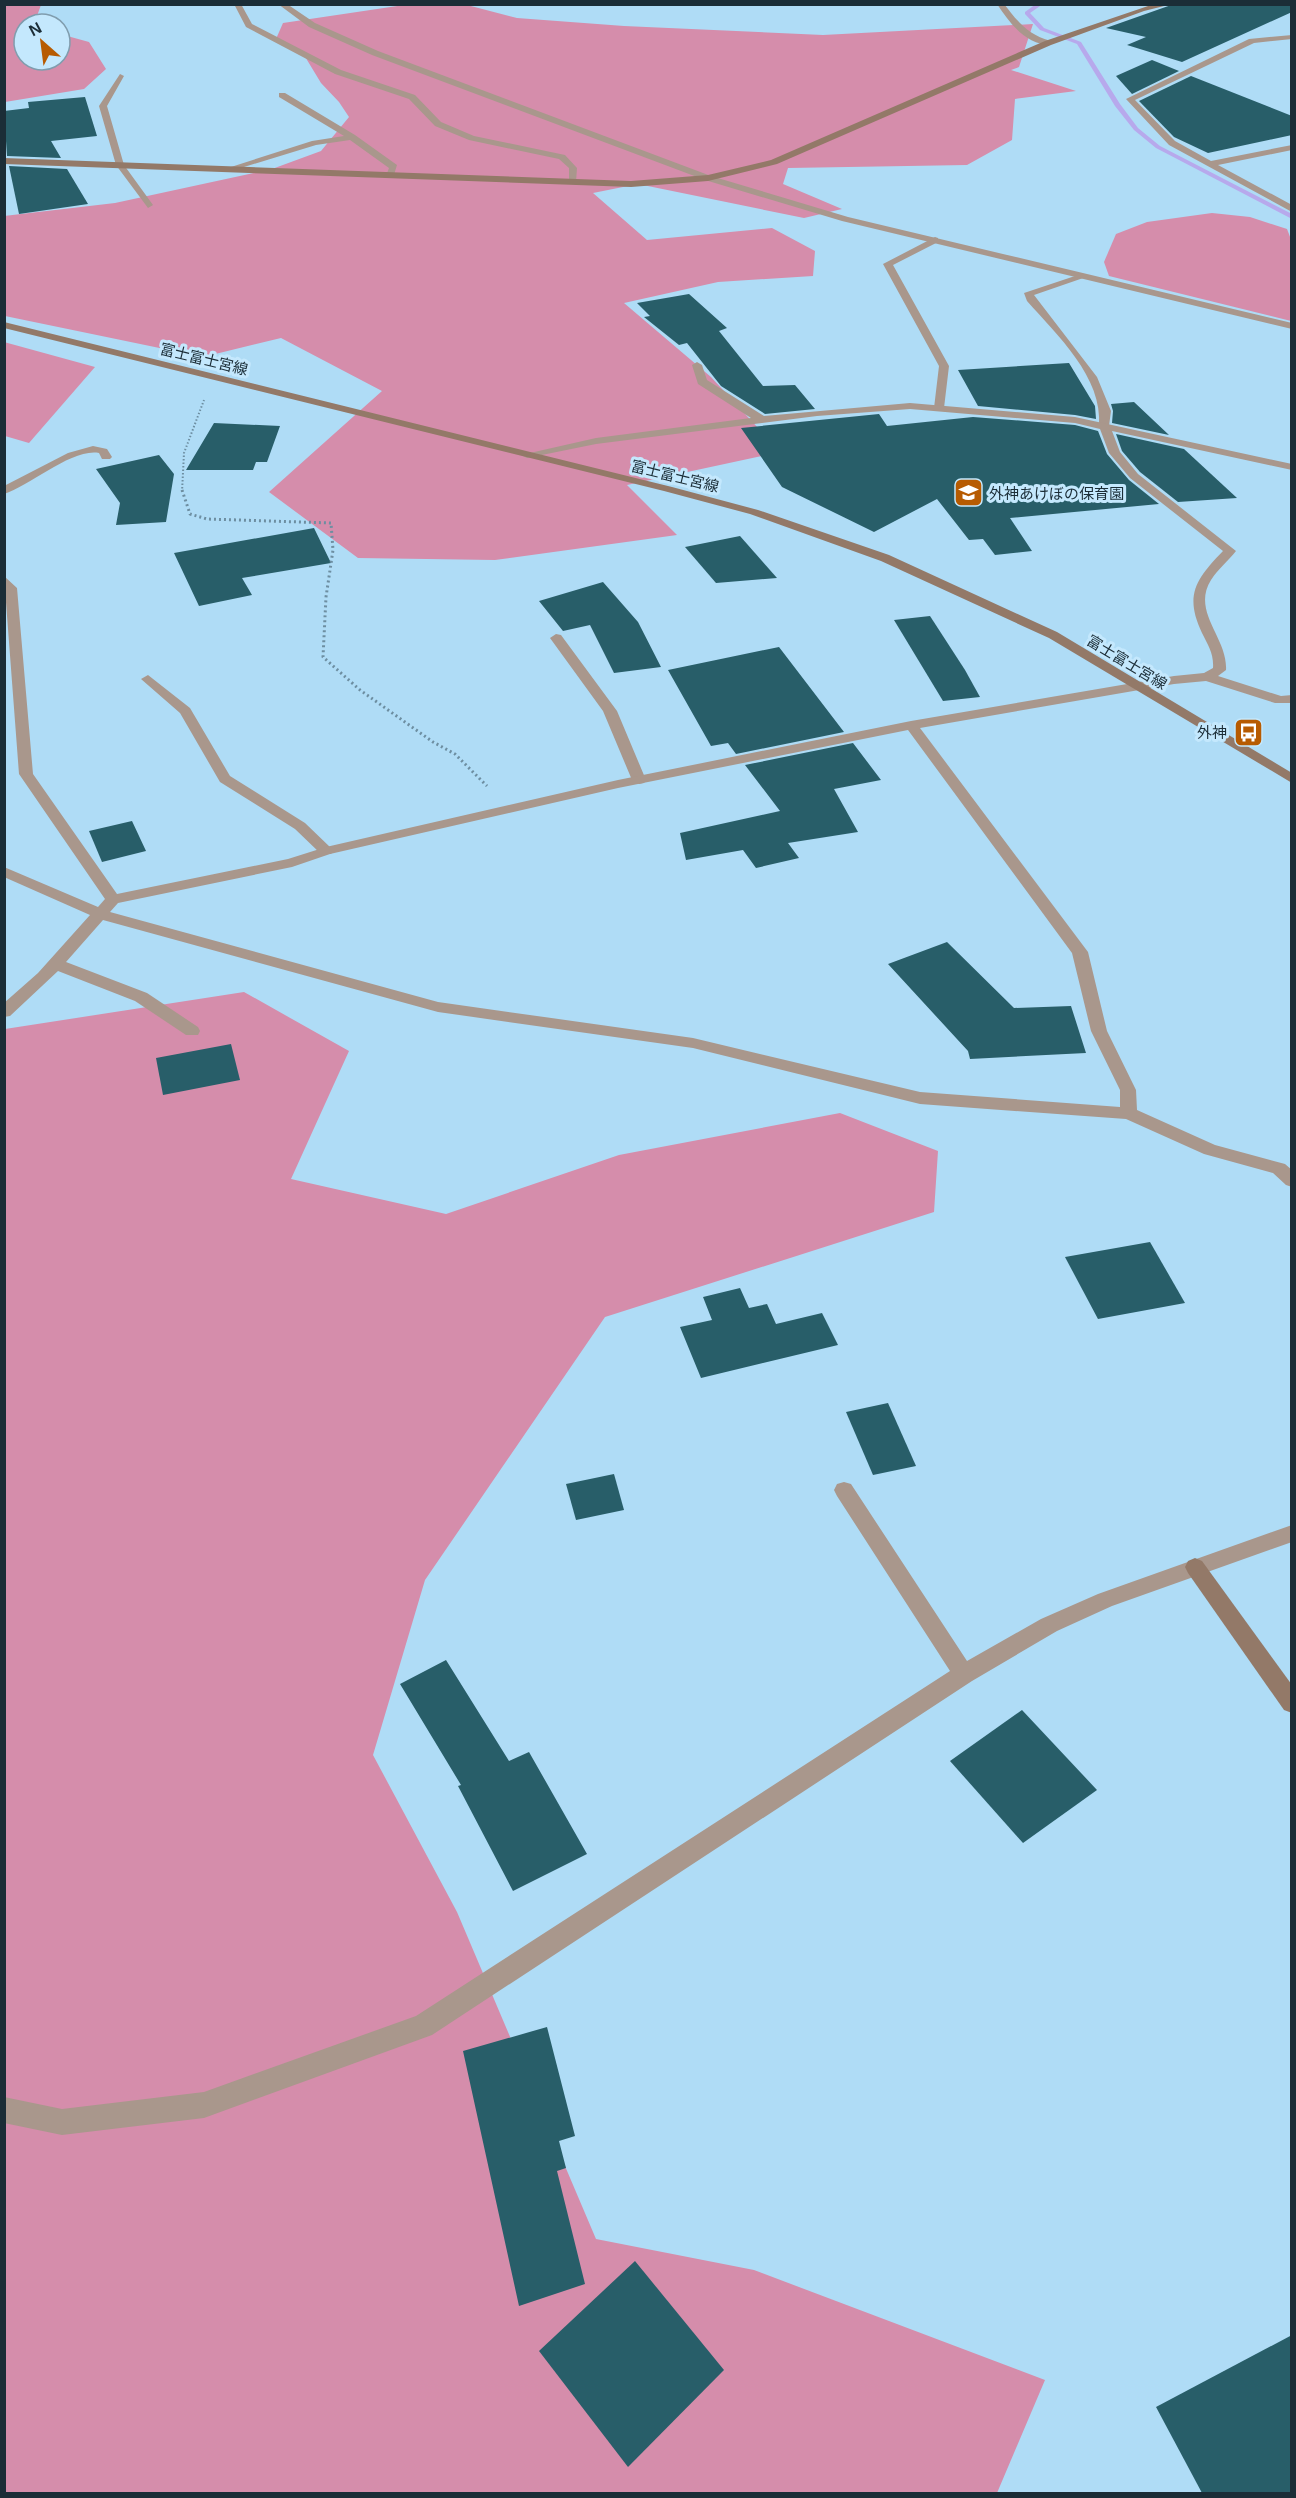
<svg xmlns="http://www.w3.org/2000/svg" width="1296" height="2498" viewBox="0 0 1296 2498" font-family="Arial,'Noto Sans JP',sans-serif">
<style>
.forest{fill:#d58dab}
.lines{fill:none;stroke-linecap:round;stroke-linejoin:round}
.stream{fill:#b7a9ec;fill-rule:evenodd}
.building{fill:#285e69}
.path-far1{stroke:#6d8ea1;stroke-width:2;stroke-dasharray:1.5 2;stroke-linecap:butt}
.path{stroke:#6d8ea1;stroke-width:3;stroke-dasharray:2 3;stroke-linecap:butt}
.lane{fill:#a9978c;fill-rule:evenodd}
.street{fill:#a9978c;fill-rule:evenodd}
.secondary{fill:#937968;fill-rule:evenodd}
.labels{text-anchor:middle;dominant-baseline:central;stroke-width:6;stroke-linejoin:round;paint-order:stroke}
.far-street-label{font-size:15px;fill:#1b2d37;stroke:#c4e8fd}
.far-poi-label{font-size:15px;fill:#1b2d37;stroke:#c4e8fd;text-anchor:start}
</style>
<rect width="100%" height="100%" fill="#afdcf6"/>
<g class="forest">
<path d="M5,4L41,5L34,24H24V60H60V34L89,42L106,69L84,89L5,102Z"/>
<path d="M404,5H467L517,18L624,26L823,35L1033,24L1019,67L1011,70L1076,91L1015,99L1012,140L967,165L788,168L783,184L842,209L804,218L638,184L593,193L647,240L772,228L815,251L813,276L718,282L624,303L711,377L780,452L627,485L677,535L495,560L358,558L269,492L382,391L281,338L203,357L5,316L4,216L115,203L272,169L321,151L349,117L339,102L321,83L301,50L276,39L283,23Z"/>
<path d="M1212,213L1250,217L1287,229L1292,242L1291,321L1109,276L1104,262L1116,234L1147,222Z"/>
<path d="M4,342L95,367L29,443L5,436Z"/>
<path d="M244,992L349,1051L291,1179L446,1214L619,1155L840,1113L938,1151L934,1212L605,1317L425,1580L373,1755L457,1912L596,2239L754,2270L1045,2380L997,2493L5,2494V1029Z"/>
</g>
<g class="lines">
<path class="stream" d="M1036,4H1043L1030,13L1044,28L1081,42L1120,104L1138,128L1160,146L1292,214V219L1156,148L1134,130L1115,106L1077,44L1040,30L1025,14V12Z"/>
</g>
<g class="building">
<path d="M1174,4H1292V12L1182,62L1127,45L1146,37L1106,28Z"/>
<path d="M1152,60L1179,71L1132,94L1116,76Z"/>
<path d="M1191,76L1292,116V135L1208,153L1174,137L1139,101Z"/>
<path d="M85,97L97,136L51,141L61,158L7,156L4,111L29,108L28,102Z"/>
<path d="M9,166L67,169L88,204L19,214Z"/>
<path d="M689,294L727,328L719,331L763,386L795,385L815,409L765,414L721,386L687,343L679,345L644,317L650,316L637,303Z"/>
<path d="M1069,363L1095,406L1096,419L1075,415L978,406L958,370Z"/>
<path d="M1134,402L1169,435L1112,423L1113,411L1111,404Z"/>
<path d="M879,414L887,426L973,417L1075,425L1098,431L1107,454L1129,480L1159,504L1010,518L1032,551L995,555L983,539L969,540L937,499L874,532L782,487L741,428Z"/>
<path d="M214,423L280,426L267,462H256L253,470H186Z"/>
<path d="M1116,434L1184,449L1237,498L1178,502L1140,472L1122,451Z"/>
<path d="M159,455L174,474L166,522L116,525L120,503L96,469Z"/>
<path d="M314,528L331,563L242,578L252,595L199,606L174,553Z"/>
<path d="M740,536L777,578L716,583L685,547Z"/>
<path d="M603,582L638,622L661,667L614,673L590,625L563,631L539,601Z"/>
<path d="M930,616L965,670L980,697L943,701L894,620Z"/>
<path d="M779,647L844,732L736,754L728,743L711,746L668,670Z"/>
<path d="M853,743L881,780L834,789L858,832L788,843L799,858L756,868L743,850L686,860L680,833L780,811L745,765Z"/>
<path d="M132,821L146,851L102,862L89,831Z"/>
<path d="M947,942L1014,1008L1071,1006L1086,1053L970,1059L968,1051L888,964Z"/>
<path d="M231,1044L240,1080L163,1095L156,1058Z"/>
<path d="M1150,1242L1185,1303L1098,1319L1065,1257Z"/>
<path d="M740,1288L749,1308L767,1304L776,1324L822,1313L838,1345L701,1378L680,1327L712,1320L703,1297Z"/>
<path d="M888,1403L916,1466L873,1475L846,1412Z"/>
<path d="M614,1474L624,1510L576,1520L566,1484Z"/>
<path d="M446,1660L509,1761L529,1752L587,1854L513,1891L458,1786L461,1785L400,1684Z"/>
<path d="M1022,1710L1097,1790L1023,1843L950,1761Z"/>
<path d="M547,2027L575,2136L559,2141L566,2168L557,2171L585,2284L519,2306L463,2051Z"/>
<path d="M635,2261L724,2370L628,2467L539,2351Z"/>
<path d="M1292,2335V2493H1202L1156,2407Z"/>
</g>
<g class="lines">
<path class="path-far1" d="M182,492L184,453L204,400"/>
<path class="path" d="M182,490L190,514L207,519L331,523L333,550L326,597L323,657L360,690L433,742L455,754L487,786"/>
<g class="lane">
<path d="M234,4H241L252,24L341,70L415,95L441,122L474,136L565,155L577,168L576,182L569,184V168L559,159L469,140L435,126L409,99L335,74L246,27Z"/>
<path d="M279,93H285L355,135L397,165L393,178L386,176L389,168L350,140L316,145L231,171V167L312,141L344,136L279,97Z"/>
<path d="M935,237L938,238V242L893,265L949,366L944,408L939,411L934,408L939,366L883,264Z"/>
<path d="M1081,274L1089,276L1034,295L1097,377L1111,411L1109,426L1104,429L1099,426C1103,377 1057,335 1027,301L1024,293Z"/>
<path d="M556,634L561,635L617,711L646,780L644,783L639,784L632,780L603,711L550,638Z"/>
<path d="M148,675L190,708L230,776L305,823L331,848L333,851L331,854H321L295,829L220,782L180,713L141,679Z"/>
</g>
<g class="street">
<path d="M278,4H287L315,23L378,51L711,176L848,217L1292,323V329L842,221L705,180L372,55L309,27Z"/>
<path d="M997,4H1004C1018,22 1028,35 1051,41V45C1025,45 1010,23 997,4Z"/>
<path d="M1292,35V39L1254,43L1135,100L1175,141L1211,161L1292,145V150L1218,165L1292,205V212L1169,145L1126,99L1249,39Z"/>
<path d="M120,74L124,76L107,106L124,165L153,205L148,208L116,165L99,106Z"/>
<path d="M697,362L702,365L707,380L764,416L910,403L1075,417L1292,464V470L1112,431L1120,452L1138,474L1236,551C1228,561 1218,569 1211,580C1191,612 1228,638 1226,670L1218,676L1281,696L1292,695V703H1275L1206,681L1174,684L920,728L1088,952L1107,1031L1136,1090L1137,1110L1215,1145L1285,1164L1292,1170V1187L1286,1185L1273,1173L1204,1154L1126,1119L920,1104L693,1048L438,1012L103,920L66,962L147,993L198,1027L200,1031L198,1035H186L135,1001L58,971L10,1016L4,1017V1003L38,973L90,915L4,877V867L98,907L105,899L19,774L4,576L17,588L33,774L117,894L288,859L326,847L618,780L911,721L1174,676L1204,673L1213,668C1214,654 1208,645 1202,633C1184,595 1196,579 1223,551L1130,478L1109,453L1100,429L1075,423L910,409L817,416L596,444L527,458L521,455L596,438L751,418L698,384L692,365ZM908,730L1072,953L1091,1031L1120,1090V1107L920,1092L693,1038L438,1002L110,912L118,903L292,867L330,854L618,788Z"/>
<path d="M93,446L107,449L112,457L110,459H102L99,453C72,448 30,486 4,494V486L68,453Z"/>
<path d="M844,1482L851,1484L967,1661L1041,1619L1098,1594L1292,1525V1542L1112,1606L1057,1631L972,1681L432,2035L204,2118L62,2135L4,2123V2097L62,2109L204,2092L416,2016L950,1671L837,1496L834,1490L837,1484Z"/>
</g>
<g class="secondary">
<path d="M1154,4H1172L1144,11L1051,45L777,164L708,181L631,187L4,164V158L631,181L708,175L771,160L1045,41Z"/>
<path d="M4,322L672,487L758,510L889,555L1057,632L1292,773V783L1049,638L881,561L750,514L664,491L4,328Z"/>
<path d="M1195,1558L1202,1561L1292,1685V1713L1284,1710L1188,1573L1185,1567L1188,1561Z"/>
</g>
</g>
<defs>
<symbol id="school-square" viewBox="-11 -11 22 22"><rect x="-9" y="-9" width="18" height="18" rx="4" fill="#b75b01" stroke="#c4e8fd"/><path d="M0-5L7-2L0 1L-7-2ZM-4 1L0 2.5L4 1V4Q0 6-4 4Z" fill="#fff"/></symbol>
<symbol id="bus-square" viewBox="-11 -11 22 22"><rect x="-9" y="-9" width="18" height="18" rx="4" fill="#b75b01" stroke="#c4e8fd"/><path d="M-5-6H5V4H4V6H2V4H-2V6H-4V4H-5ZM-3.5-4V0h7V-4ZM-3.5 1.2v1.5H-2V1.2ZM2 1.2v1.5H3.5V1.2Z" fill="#fff"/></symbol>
</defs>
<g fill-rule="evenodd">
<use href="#school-square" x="952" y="476" width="33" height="33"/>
<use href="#bus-square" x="1232" y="716" width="33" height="33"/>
</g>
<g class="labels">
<g class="far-street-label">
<text transform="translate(204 359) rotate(14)">富士富士宮線</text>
<text transform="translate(675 476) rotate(14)">富士富士宮線</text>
<text transform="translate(1127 662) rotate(31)">富士富士宮線</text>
</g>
<g class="far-poi-label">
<text x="989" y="493">外神あけぼの保育園</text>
<text x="1227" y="732" text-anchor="end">外神</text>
</g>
</g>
<rect width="1296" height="2498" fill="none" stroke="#1b2d37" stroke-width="12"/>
<g transform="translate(42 42) rotate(332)"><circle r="28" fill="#c4e8fd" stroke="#809dae" stroke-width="1.5"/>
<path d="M0-4.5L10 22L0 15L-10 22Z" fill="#b75b01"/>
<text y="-9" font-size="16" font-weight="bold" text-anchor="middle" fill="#1b2d37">N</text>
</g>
</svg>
